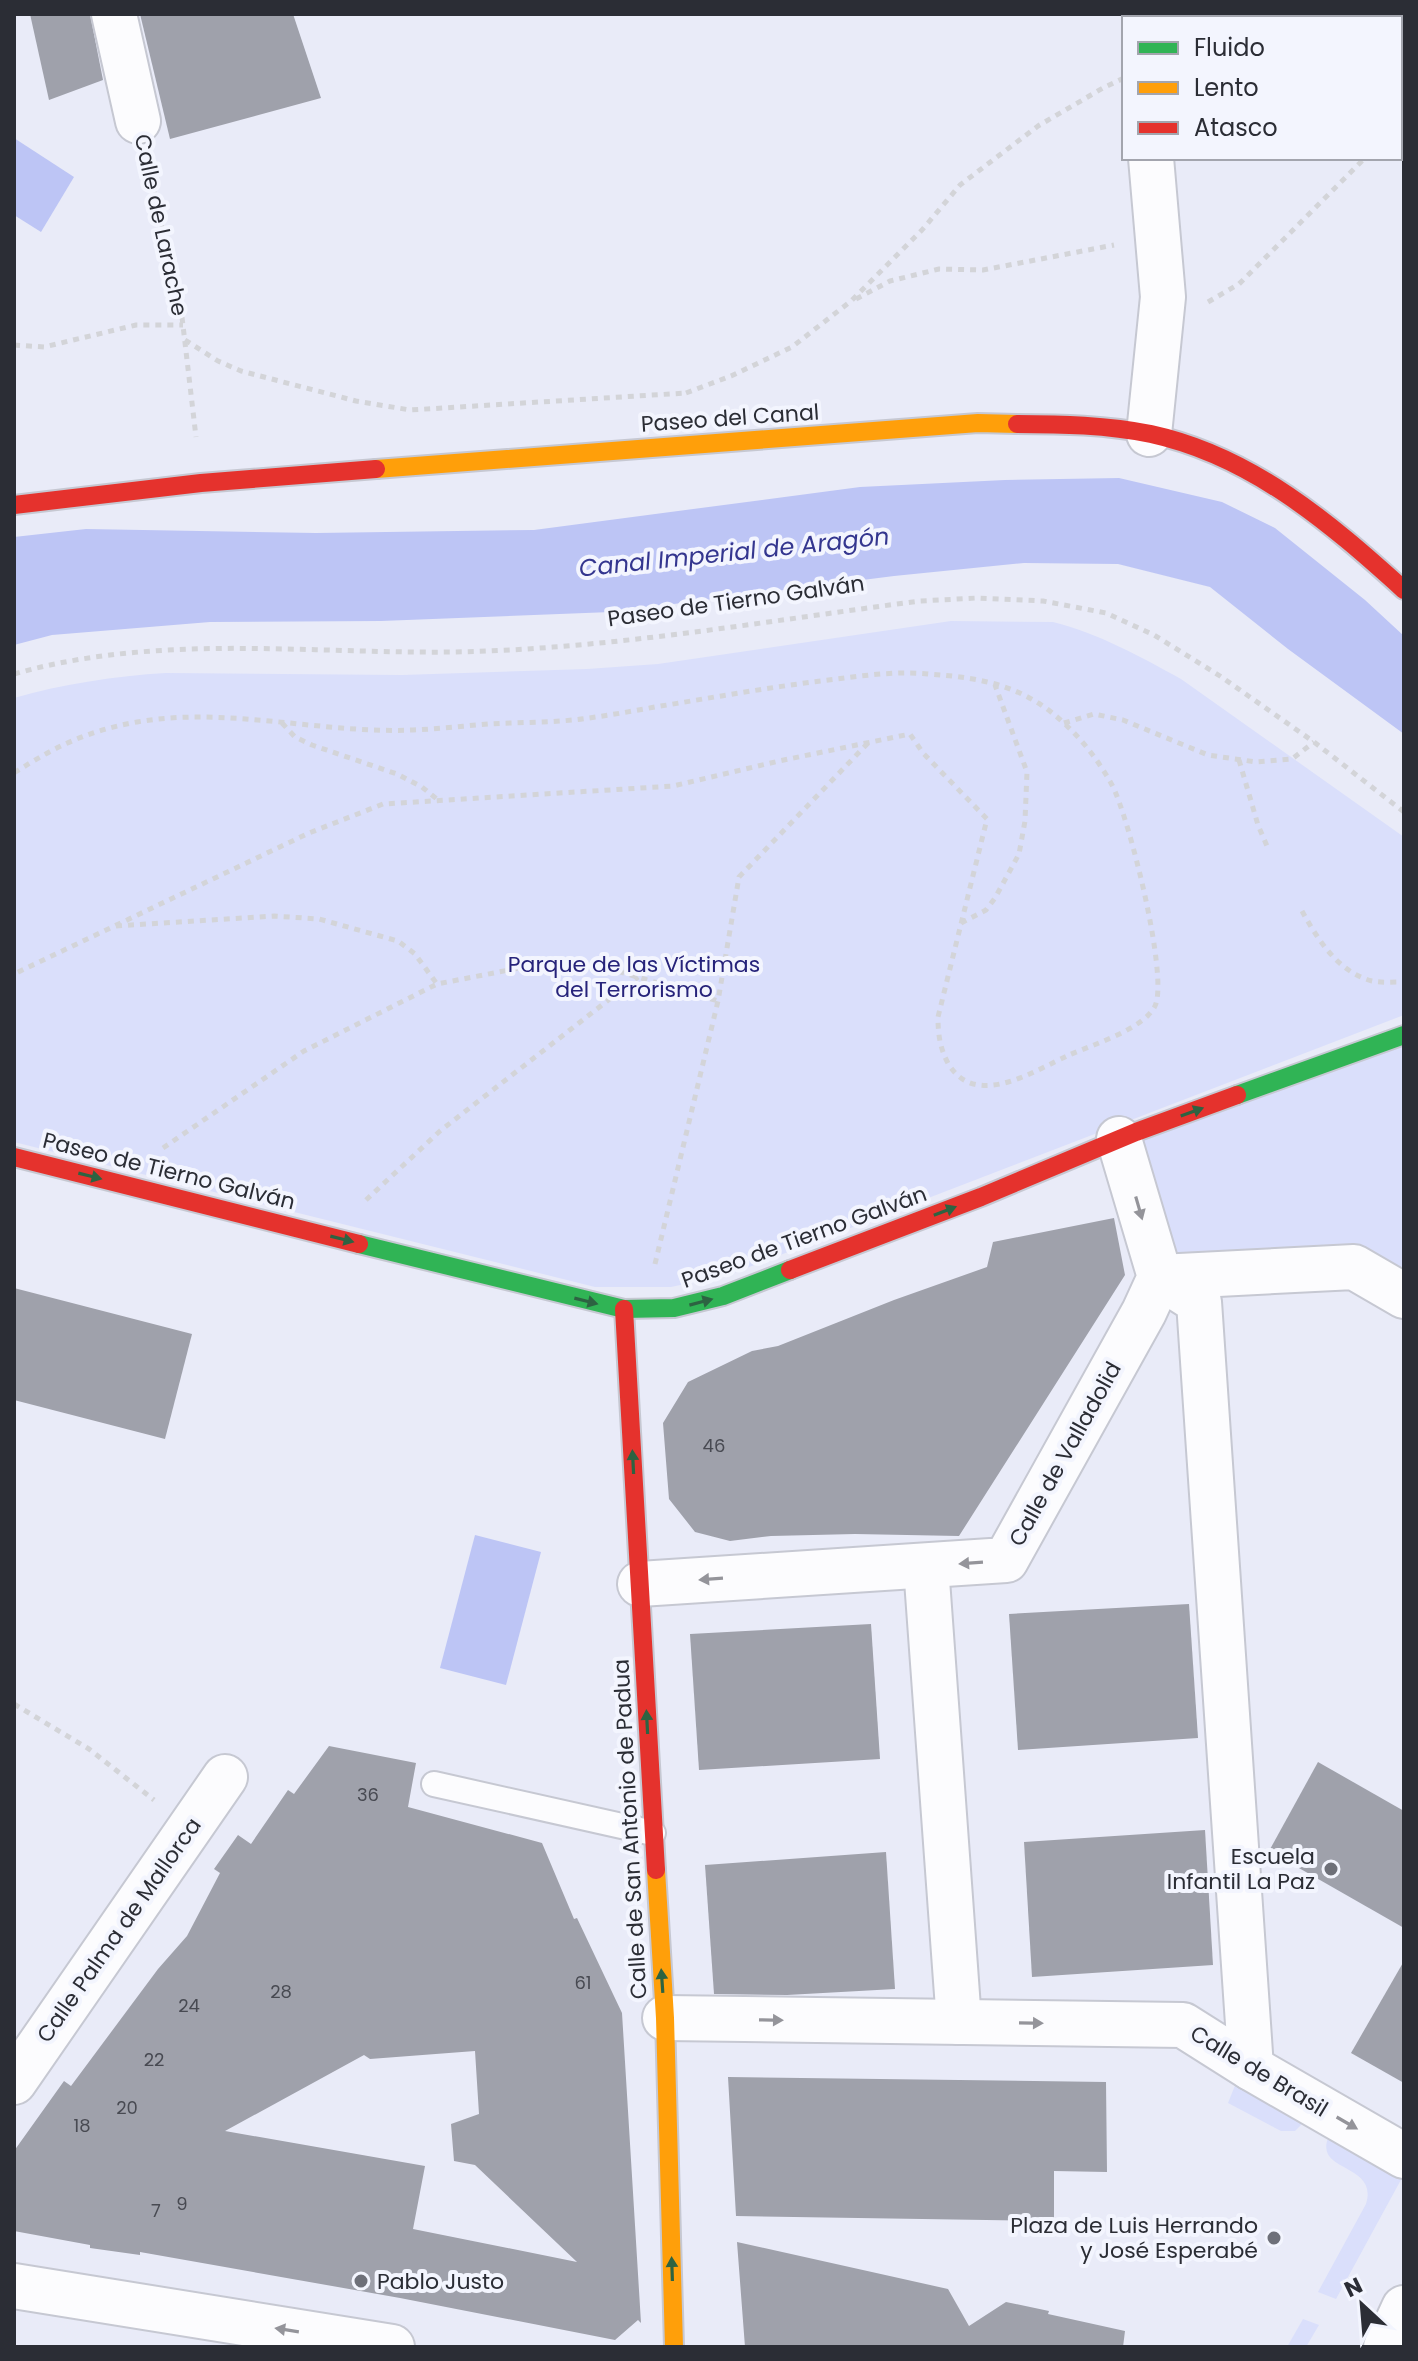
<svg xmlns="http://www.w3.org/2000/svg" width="1418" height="2361" viewBox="0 0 1418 2361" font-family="Poppins,sans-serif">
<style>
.green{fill:#dadffb}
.water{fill:#bdc5f5}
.building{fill:#9fa1ab;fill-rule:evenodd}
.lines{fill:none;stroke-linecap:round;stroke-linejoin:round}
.lane-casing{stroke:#c6c8d2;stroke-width:28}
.street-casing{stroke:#c6c8d2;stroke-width:48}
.fast-casing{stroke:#c6c8d2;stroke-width:22}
.slow-casing{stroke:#c6c8d2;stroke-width:22}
.jam-casing{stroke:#c6c8d2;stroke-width:22}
.path{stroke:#d3d4d8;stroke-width:5;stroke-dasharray:6 6;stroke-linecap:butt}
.lane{stroke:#fcfcfe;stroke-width:24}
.street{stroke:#fcfcfe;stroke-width:44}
.fast{stroke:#30b455;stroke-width:18}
.slow{stroke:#ff9f0a;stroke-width:18}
.jam{stroke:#e5322d;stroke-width:18}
.oneway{fill:#2d6342}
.oneway2{fill:#94949a}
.poi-dot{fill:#6e7079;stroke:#f3f5fe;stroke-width:3}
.labels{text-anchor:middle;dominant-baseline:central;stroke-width:8;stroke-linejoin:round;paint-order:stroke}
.number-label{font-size:18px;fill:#484a52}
.street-label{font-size:22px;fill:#2b2d35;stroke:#f3f5fe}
.park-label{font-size:22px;fill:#26237a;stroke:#f3f5fe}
.poi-label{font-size:22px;fill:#2b2d35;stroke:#f3f5fe;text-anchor:end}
.water-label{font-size:24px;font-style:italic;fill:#34368f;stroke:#f3f5fe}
</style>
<rect width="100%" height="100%" fill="#e9ebf8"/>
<g class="green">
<path d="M951,621L1053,622C1098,633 1141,657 1181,679L1404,837V1015L731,1274L671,1287H595L14,1142V698C63,684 115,676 166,673L402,675L587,669L658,664Z"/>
<path d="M1404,1036V1282L1171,1267L1136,1132Z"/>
<path d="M1236,2083L1304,2122L1295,2131H1281L1228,2103Z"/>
<path d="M1329,2136L1403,2176L1336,2299L1318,2292L1366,2204C1379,2162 1312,2173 1329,2136Z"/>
<path d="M1303,2319L1319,2325L1306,2347H1287Z"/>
</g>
<g class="water">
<path d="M14,138L74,177L41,232L14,215Z"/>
<path d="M1119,478L1222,502L1275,528L1365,600L1404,636V734L1288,649L1210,587L1118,564L1024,563L894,576L611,612L381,621L210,622L52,635L14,645V537L86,529L316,533L534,530L860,487L1005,480Z"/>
<path d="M475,1535L541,1552L506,1685L440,1668Z"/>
</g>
<g class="building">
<path d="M30,14H90L103,80L49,100Z"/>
<path d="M140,14H293L321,98L170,139Z"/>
<path d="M1114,1218L1125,1275L959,1536L855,1534L771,1536L730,1541L695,1532L669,1499L663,1423L688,1382L752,1351L778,1346L894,1300L987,1267L993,1242Z"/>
<path d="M14,1288L192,1334L165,1439L14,1400Z"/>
<path d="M1189,1604L1198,1738L1018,1750L1009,1614Z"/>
<path d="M871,1624L880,1759L699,1770L690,1634Z"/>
<path d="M329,1746L416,1763L408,1807L542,1843L574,1919L577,1918L622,2013L641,2323L638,2320L615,2340L400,2298L140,2252V2255L90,2248V2245L14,2231V2151L64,2081L71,2086L158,1969L187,1936L220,1873L214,1869L238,1835L251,1844L288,1790L294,1794ZM475,2051L479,2114L451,2124L454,2161L475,2165L577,2262L413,2229L425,2166L225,2131L364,2055L370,2059Z"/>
<path d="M1318,1762L1404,1811V1928L1269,1851Z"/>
<path d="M1205,1830L1213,1965L1032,1977L1024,1842Z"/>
<path d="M886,1852L895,1989L787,1995L714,1994L705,1865Z"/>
<path d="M1404,1961V2083L1351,2053Z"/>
<path d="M728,2077L1106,2082L1107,2172L1054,2171V2221L736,2216Z"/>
<path d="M737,2242L948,2289L969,2326L1006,2302L1049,2311L1048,2314L1125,2331L1123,2347H745Z"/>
</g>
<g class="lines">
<defs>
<path id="lane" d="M434,1784L653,1833"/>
<g id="street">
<path d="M114,14L138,121"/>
<path d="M1185,18L1188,14"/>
<path d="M1149,434L1163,297L1151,158"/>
<path d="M1160,1277L1199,1302L1251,2068"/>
<path d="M1160,1277L1354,1267L1404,1296"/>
<path d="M926,1566L959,2022"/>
<path d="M640,1584L1006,1560L1144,1312L1160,1277L1119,1139"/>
<path d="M665,2018L1183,2025L1251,2068L1404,2156"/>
<path d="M14,2082L225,1777"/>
<path d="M14,2286L392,2347"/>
<path d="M1386,2347L1404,2308"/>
</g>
<g id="fast">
<path d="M1237,1095L1404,1035"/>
<path d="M359,1244L624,1309L674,1308L723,1296L790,1270"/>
</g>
<g id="slow">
<path d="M376,469L978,423L1017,424"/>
<path d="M656,1870L665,2018L674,2347"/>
</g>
<g id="jam">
<path d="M1017,424C1061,424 1107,425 1151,434C1252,456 1330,523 1404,590"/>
<path d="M14,505L201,483L376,469"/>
<path d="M14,1157L359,1244"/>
<path d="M790,1270L981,1197L1136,1132L1237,1095"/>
<path d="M624,1309L656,1870"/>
</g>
</defs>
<use href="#lane" class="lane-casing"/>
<use href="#street" class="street-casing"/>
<use href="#fast" class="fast-casing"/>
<use href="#slow" class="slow-casing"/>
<use href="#jam" class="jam-casing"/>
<g class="path">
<path d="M1400,130L1404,127"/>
<path d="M148,165L182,317L196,437"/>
<path d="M856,299L890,281L939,269L983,270L1114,245"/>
<path d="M1208,302L1239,284L1365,158"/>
<path d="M185,340L218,361L241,371L356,401L410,410L686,393"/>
<path d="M14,345L44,347L136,325H183"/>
<path d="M686,393L731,376L792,347L851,301L922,230L960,185L1038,126L1103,88L1124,78"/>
<path d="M14,674C158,633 308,654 455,652C611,649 765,621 920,601L977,598L1043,601L1106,613L1154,635L1220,676L1314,742L1404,812"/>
<path d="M282,723L295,737L312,745L397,774L422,787L438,800"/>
<path d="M1064,723L1094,714L1123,720L1208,755L1256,762L1292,759L1314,742"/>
<path d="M1239,760L1258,825L1267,846"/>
<path d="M14,773C56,746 87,731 137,722C229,706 320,734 413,730C438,729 463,726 488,724C521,722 556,723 589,718C611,715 633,711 655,707C716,697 776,686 837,679C867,675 899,671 929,674C984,678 1026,686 1067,726C1085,743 1100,763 1112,785C1129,817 1169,977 1155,1006C1144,1029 1092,1045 1069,1055C1034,1071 977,1109 949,1065C940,1049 938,1035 938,1017L987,819L923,753L910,734L779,761L673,786L383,804L309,833L14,974"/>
<path d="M1302,911C1318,940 1338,972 1372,981C1382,983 1394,982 1404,982"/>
<path d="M961,923L986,910L995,898L1019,854L1025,821L1027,772L995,685"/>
<path d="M116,926L274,916L319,919L398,941L415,954L437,984"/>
<path d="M163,1148L304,1051L437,984L540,964L607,968L718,1001"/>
<path d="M366,1200L440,1131L638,977"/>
<path d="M655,1264L718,1001L739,877L868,743"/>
<path d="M14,1704L89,1749L154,1800"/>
</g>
<use href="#lane" class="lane"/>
<use href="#street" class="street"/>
<use href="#fast" class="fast"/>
<use href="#slow" class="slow"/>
<use href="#jam" class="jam"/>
</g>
<defs><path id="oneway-solid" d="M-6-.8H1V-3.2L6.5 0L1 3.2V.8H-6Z" transform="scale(2)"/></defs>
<g class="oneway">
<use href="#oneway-solid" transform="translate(1192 1112) rotate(-20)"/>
<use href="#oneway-solid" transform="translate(90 1176) rotate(14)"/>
<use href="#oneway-solid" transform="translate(945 1211) rotate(-21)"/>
<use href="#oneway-solid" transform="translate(342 1239) rotate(14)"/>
<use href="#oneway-solid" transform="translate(586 1301) rotate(14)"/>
<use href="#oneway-solid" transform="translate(701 1302) rotate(-15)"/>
<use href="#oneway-solid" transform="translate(633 1462) rotate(-93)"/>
<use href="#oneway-solid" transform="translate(647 1722) rotate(-93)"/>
<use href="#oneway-solid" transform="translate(662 1981) rotate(-94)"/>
<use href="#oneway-solid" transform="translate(672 2269) rotate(-92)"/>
</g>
<g class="oneway2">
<use href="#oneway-solid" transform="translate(1139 1208) rotate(74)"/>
<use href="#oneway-solid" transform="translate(971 1563) rotate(176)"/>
<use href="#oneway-solid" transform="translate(711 1579) rotate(176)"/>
<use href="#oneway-solid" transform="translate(771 2020) rotate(1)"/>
<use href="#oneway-solid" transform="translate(1031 2023) rotate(1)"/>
<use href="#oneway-solid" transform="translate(1347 2123) rotate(30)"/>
<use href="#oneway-solid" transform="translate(287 2330) rotate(-171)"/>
</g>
<g class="poi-dot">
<circle cx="1331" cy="1869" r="8"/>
<circle cx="1274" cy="2238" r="8"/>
<circle cx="361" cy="2281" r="8"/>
</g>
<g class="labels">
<g class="number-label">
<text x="714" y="1445">46</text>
<text x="368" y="1794">36</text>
<text x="583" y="1982">61</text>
<text x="281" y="1991">28</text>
<text x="189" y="2005">24</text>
<text x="154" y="2059">22</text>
<text x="127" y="2107">20</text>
<text x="82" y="2125">18</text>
<text x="182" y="2203">9</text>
<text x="156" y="2210">7</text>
</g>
<g class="street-label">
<text transform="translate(161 225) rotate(78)">Calle de Larache</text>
<text transform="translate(730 418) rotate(-4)">Paseo del Canal</text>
<text transform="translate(736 601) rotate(-8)">Paseo de Tierno Galván</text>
<text transform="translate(169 1171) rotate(14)">Paseo de Tierno Galván</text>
<text transform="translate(804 1237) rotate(-20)">Paseo de Tierno Galván</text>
<text transform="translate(1065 1454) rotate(-61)">Calle de Valladolid</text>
<text transform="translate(630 1829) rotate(-93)">Calle de San Antonio de Padua</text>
<text transform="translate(119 1930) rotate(-55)">Calle Palma de Mallorca</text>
<text transform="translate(1259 2071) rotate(31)">Calle de Brasil</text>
</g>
<g class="park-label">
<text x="634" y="964">Parque de las Víctimas<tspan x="634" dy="25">del Terrorismo</tspan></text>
</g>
<g class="poi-label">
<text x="1315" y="1856">Escuela<tspan x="1315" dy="25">Infantil La Paz</tspan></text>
<text x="1258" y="2225">Plaza de Luis Herrando<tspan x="1258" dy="25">y José Esperabé</tspan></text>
<text x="377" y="2281" text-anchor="start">Pablo Justo</text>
</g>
<g class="water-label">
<text transform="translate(734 552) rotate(-6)">Canal Imperial de Aragón</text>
</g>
</g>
<rect width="1418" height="2361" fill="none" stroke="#2b2d35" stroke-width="32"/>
<rect x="1122" y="16" width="280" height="144" fill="#f3f5fe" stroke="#a3a5ae" stroke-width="2"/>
<rect x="1138" y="42" width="40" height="12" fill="#30b455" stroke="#a3a5ae" stroke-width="2"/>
<text x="1194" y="56" font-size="24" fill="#2b2d35">Fluido</text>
<rect x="1138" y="82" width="40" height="12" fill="#ff9f0a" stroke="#a3a5ae" stroke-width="2"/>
<text x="1194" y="96" font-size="24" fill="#2b2d35">Lento</text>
<rect x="1138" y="122" width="40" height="12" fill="#e5322d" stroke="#a3a5ae" stroke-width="2"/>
<text x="1194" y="136" font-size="24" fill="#2b2d35">Atasco</text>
<g transform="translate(1362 2305) rotate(334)" stroke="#f3f5fe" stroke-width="6" paint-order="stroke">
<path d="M0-6L14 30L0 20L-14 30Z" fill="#2b2d35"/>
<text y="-12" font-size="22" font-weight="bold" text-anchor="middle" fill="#2b2d35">N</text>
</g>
</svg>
